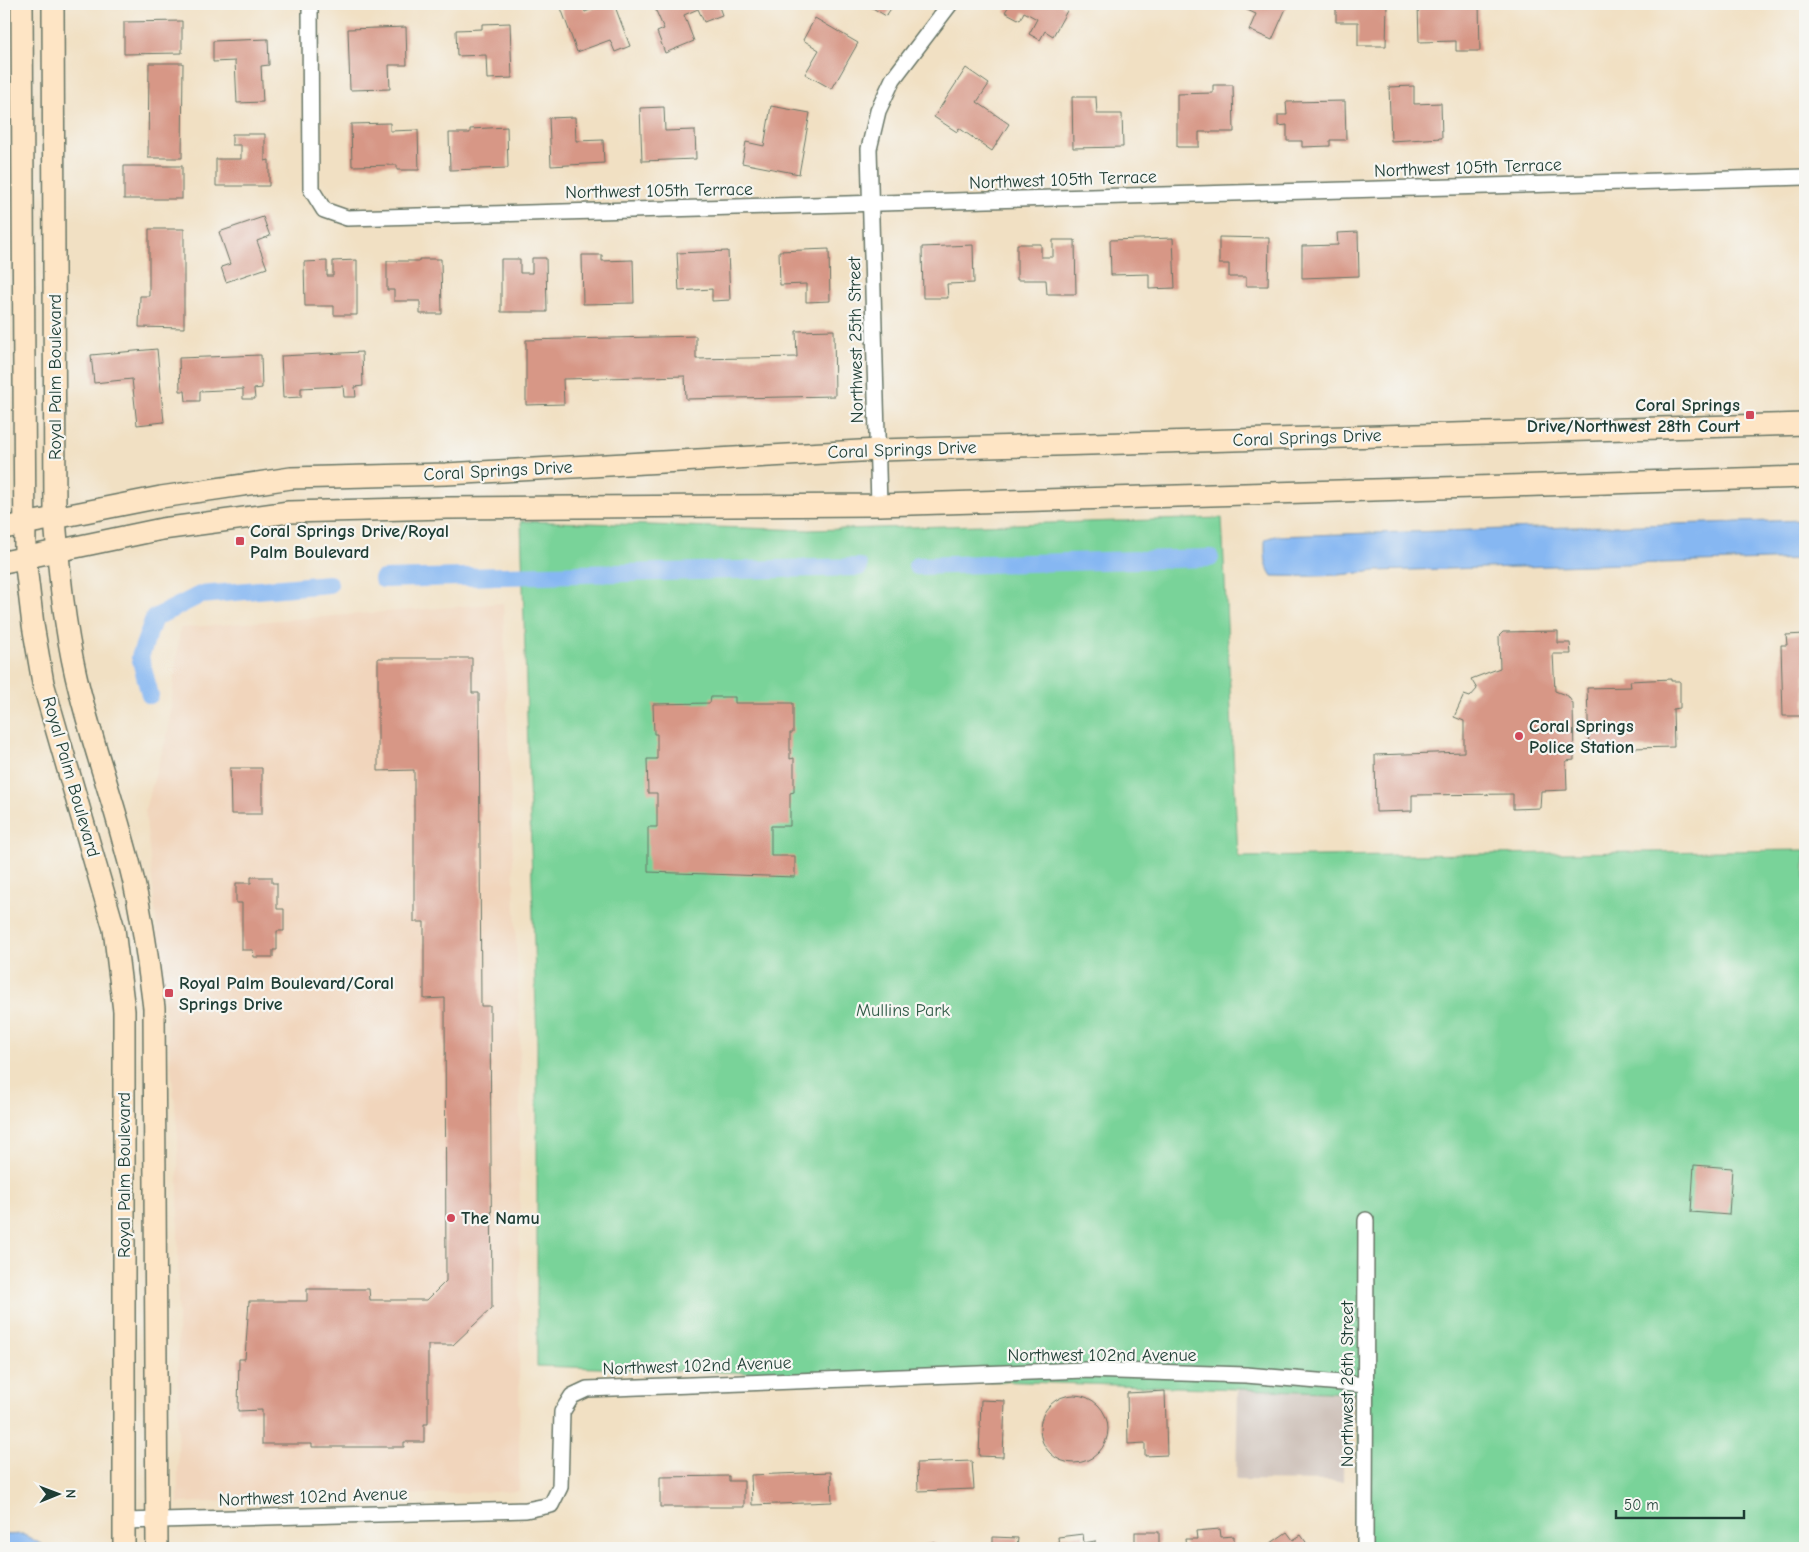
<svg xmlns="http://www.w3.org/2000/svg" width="1809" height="1552" viewBox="0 0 1809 1552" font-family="'Comic Neue',sans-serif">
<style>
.built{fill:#f1d5bc}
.industrial{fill:#cec1b9}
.green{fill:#79d399;stroke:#4c8866}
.water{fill:#86b7f2;stroke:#527a93}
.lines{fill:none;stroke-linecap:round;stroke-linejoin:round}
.canal{stroke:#86b7f2;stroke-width:18}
.building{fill:#d79786}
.street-casing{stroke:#687666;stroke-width:18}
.secondary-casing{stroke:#687666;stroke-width:24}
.street{stroke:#fff;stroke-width:15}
.secondary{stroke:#fee5c5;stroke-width:21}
.poi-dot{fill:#d1495b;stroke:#f6f6f2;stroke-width:2}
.labels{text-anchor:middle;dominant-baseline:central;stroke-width:4.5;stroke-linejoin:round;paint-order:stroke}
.street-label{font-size:18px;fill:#1f3d34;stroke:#f6f6f2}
.poi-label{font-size:18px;font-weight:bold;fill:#1f3d34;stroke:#f6f6f2;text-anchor:start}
.park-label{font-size:18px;fill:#315b48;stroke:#f6f6f2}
</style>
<rect width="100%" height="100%" fill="#f6f6f2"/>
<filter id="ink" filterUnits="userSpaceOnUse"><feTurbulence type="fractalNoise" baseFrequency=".02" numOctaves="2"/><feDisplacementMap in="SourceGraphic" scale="10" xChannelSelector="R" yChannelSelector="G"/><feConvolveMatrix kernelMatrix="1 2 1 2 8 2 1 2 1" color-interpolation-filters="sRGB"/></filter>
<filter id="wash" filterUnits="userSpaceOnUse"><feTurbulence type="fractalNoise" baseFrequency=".0096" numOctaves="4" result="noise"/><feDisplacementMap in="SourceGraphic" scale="20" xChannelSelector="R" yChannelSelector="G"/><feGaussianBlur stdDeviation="1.12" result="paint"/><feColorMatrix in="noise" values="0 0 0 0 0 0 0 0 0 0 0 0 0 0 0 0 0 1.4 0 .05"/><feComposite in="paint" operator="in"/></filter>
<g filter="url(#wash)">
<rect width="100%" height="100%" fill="#f1e0c3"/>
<path class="built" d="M503,603L520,1038L519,1491L178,1503V1136L145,809L168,732L180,628Z"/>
<path class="industrial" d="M1238,1389L1344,1393L1343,1481L1236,1480Z"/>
<path class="green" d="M1222,518L1238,857L1805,850V1548H1358L1359,1393L537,1366V1043L521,521L809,530Z"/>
<g class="water">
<path d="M1805,520V559L1375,571C1341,576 1307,577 1272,576C1264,565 1265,553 1265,539L1275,536Z"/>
<path d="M23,1534L48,1548H4V1535Z"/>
</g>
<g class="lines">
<g class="canal">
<path d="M917,566L1210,558"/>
<path d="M383,579L859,567"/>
<path d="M150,695L140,657L154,618L200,595L329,584"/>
</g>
</g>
<g id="blocks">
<g class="building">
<path d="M573,4H582L585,12L606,4H614L630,46L615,52L610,40L577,52L561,8Z"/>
<path d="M653,4H718L722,15L704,22L698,9L684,15L694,41L665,53L657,32L664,29Z"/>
<path d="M866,4H894L886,16Z"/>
<path d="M1010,4H1060L1068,9L1053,36L1045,31L1040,40L1029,34L1037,19L1024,12L1020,20L1005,12Z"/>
<path d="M1234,4H1288L1272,40L1249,30L1256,14Z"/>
<path d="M1336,4H1387L1386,46H1358V22H1336Z"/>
<path d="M1418,4H1479L1480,51H1456V41L1419,42Z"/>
<path d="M815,18L858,43L832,89L805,74L819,50L803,40Z"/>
<path d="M182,21V53L124,54V22Z"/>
<path d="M510,23L512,78L487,79L486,55L457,56L456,30L482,29V24Z"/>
<path d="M406,27L407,65H389L390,89L350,90L348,29Z"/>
<path d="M268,39L269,65L261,66L263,102L237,103L235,61L213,62V41Z"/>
<path d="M149,63H183L182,158H148Z"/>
<path d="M966,68L989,84L977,102L1009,124L992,151L959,128L957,132L934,117Z"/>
<path d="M1213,85H1233L1234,132H1199V147H1177V94L1213,93Z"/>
<path d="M1414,86V104L1441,103L1442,138L1391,141L1389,87Z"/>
<path d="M1072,97H1096L1097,114H1122L1123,147L1073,148Z"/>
<path d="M1345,101L1346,140H1330V146L1302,147V141H1287V125L1278,126V115H1287L1286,102Z"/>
<path d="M771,106L810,113L799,174L742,163L746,142L764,146Z"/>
<path d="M664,107L665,131L695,130L696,159L642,161L640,108Z"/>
<path d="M575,117L576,141L603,140L604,163L551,166L549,118Z"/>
<path d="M390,123V131L418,130L419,170H397V165L352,166L351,124Z"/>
<path d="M507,127L508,168L450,170L449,133H470V129Z"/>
<path d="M232,134H265V161L269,160V186H216V159H241V145H232Z"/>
<rect x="124" y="166" width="58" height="33"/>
<path d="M263,217L270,236L257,241L267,268L226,282L221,267L230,264L219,232Z"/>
<path d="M149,229H184V328L139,327L140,296H149Z"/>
<path d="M1358,232L1359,276L1302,278V246L1338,245L1337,233Z"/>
<path d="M1219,237L1269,238L1268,286H1246V277H1229V264H1219Z"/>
<path d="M1173,238L1175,288L1149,289V274L1111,275L1110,240Z"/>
<path d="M1053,240H1075L1076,294H1047L1046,280H1017V244H1041V257H1053Z"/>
<path d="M973,245L974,283L947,284L948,298H923L922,247Z"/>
<path d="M829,249L830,301L806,302V284L780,285L779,251Z"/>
<path d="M728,251L730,300L712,301V289L679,291L677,253Z"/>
<path d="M582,255H602V261L633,260L634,303L583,304Z"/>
<path d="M532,258H546L547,312H501V259H520V273H532Z"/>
<path d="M419,259H441L442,314H420V301H394V290H387V261H419Z"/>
<path d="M357,260V315H334V306H305L304,262L327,261V276H333V261Z"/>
<path d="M834,330L835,396L686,399L685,376L563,379L564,404L526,405V340L696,336V359L797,357L796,331Z"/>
<path d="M157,349L164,422L137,425L132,379L94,383L91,355Z"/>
<path d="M362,352L363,386L355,387L356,397H344L343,386L301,388V397L283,398L281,356Z"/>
<path d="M261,355L262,388L254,389L255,399H243V389L200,391V401H186L185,391H180L179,358Z"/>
<path d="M1558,631V643H1570L1571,654H1553L1555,691L1568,696L1573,704L1574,760L1566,761L1567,790L1541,791L1540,808L1513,809V794L1412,795V811L1376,812L1375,755L1464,752V721L1454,717L1464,695L1470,697L1477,689L1471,679L1500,668L1499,636L1503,632Z"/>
<path d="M1805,634V716H1783L1781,645H1787L1786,635Z"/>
<path d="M378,658H472V693H479L481,1006H490L492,1308L453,1345H428V1424H424V1442H404V1447H312V1444H262V1410L238,1411L239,1359H245L249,1301H307V1289H369L370,1300H427L446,1281L445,998L424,999V922H414V770L378,771Z"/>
<path d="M1671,679V681H1680V708L1673,709L1674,747L1589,749L1587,688L1631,687L1630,681Z"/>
<path d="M711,697H735V703H793V733H790V759L794,758V792L790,793V826H771V856H795V877L648,872V827H657V793H648L647,759H657V734H654L653,704L710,703Z"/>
<path d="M230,768H262V814H231Z"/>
<path d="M251,877H272V883H277V909H284V931H277V950H273V957H254L253,950H242V903H236V883H251Z"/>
<path d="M1694,1165L1732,1168L1729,1215L1691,1212Z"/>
<path d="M1165,1391L1167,1455L1145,1456V1443L1128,1444L1127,1393Z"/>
<circle cx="1074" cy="1429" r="34"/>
<path d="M981,1400L1005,1401L1003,1457L979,1456Z"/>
<path d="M972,1461L974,1489L918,1491L917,1463Z"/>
<path d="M831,1472L832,1502L752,1505L751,1475Z"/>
<path d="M729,1476V1481H744V1507H660V1477Z"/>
<path d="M1220,1529L1221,1537L1234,1536V1548H1186L1185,1539H1197L1196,1531Z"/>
<rect x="1135" y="1532" width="24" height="16"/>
<path d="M1287,1532L1293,1540L1301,1535L1310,1548H1264Z"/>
<path d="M1083,1534L1084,1543L1095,1541L1096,1548H1051L1059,1546L1058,1537Z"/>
<path d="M993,1537L1018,1538L1017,1548H980V1544L993,1545Z"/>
<path d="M934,1542L936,1548H912Z"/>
</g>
</g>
</g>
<g filter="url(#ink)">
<use href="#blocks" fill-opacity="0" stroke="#687666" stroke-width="1"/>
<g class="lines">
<defs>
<g id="street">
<path d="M310,4L311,189L324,210L347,218L1805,177"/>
<path d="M879,505L869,149L878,111L893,79L950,4"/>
<path d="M124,1521L526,1510L551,1505L560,1487L562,1412L572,1396L587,1389L1085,1370L1246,1375L1366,1385"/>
<path d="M1365,1548L1366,1220"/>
</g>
<g id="secondary">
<path d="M22,4L25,558L33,625L43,683L114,929L124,1011V1548"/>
<path d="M53,4L55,518C59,571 64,624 76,676C89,733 109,787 124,844C140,898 147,952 154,1008L157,1548"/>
<path d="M4,528L161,497L291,478L446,474L878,450L1805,424"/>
<path d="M4,562L162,529L289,512L447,508L879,505L1805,477"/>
</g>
</defs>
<use href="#street" class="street-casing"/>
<use href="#secondary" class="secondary-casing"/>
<use href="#street" class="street"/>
<use href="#secondary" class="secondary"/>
</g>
</g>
<g class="poi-dot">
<rect x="1745" y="410" width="10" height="10" rx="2.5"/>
<rect x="235" y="536" width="10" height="10" rx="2.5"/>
<circle cx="1519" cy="736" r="5"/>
<rect x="164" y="988" width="10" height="10" rx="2.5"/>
<circle cx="451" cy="1218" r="5"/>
</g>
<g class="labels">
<g class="street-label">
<text transform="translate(1468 168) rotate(-2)">Northwest 105th Terrace</text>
<text transform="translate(1063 180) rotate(-2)">Northwest 105th Terrace</text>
<text transform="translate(659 191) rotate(-1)">Northwest 105th Terrace</text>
<text transform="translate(856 340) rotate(-91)">Northwest 25th Street</text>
<text transform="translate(55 377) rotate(-90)">Royal Palm Boulevard</text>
<text transform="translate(1307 438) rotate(-2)">Coral Springs Drive</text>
<text transform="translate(902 450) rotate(-2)">Coral Springs Drive</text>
<text transform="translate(498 471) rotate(-3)">Coral Springs Drive</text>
<text transform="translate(71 777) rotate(74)">Royal Palm Boulevard</text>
<text transform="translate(124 1175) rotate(-90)">Royal Palm Boulevard</text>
<text x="1102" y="1355">Northwest 102nd Avenue</text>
<text transform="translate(697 1366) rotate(-2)">Northwest 102nd Avenue</text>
<text transform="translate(1347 1384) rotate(-90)">Northwest 26th Street</text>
<text transform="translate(313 1497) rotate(-2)">Northwest 102nd Avenue</text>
</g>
<g class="poi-label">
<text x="1740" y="405" text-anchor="end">Coral Springs<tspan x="1740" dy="21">Drive/Northwest 28th Court</tspan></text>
<text x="250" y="531">Coral Springs Drive/Royal<tspan x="250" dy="21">Palm Boulevard</tspan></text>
<text x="1529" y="726">Coral Springs<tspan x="1529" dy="21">Police Station</tspan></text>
<text x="179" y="983">Royal Palm Boulevard/Coral<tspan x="179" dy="21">Springs Drive</tspan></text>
<text x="461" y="1218">The Namu</text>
</g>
<g class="park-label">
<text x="903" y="1010">Mullins Park</text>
</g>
</g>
<rect width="1809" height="1552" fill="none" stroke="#f6f6f2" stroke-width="20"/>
<g transform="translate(58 1494) rotate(89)" stroke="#f6f6f2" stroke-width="4" paint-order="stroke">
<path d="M0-4L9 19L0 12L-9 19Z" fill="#1f3d34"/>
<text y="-8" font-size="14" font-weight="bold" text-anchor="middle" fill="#1f3d34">N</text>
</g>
<path d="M1616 1510v8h128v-8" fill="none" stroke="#1f3d34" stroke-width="2.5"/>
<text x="1624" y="1510" font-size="15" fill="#1f3d34" stroke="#f6f6f2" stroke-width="4" paint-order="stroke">50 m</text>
</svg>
